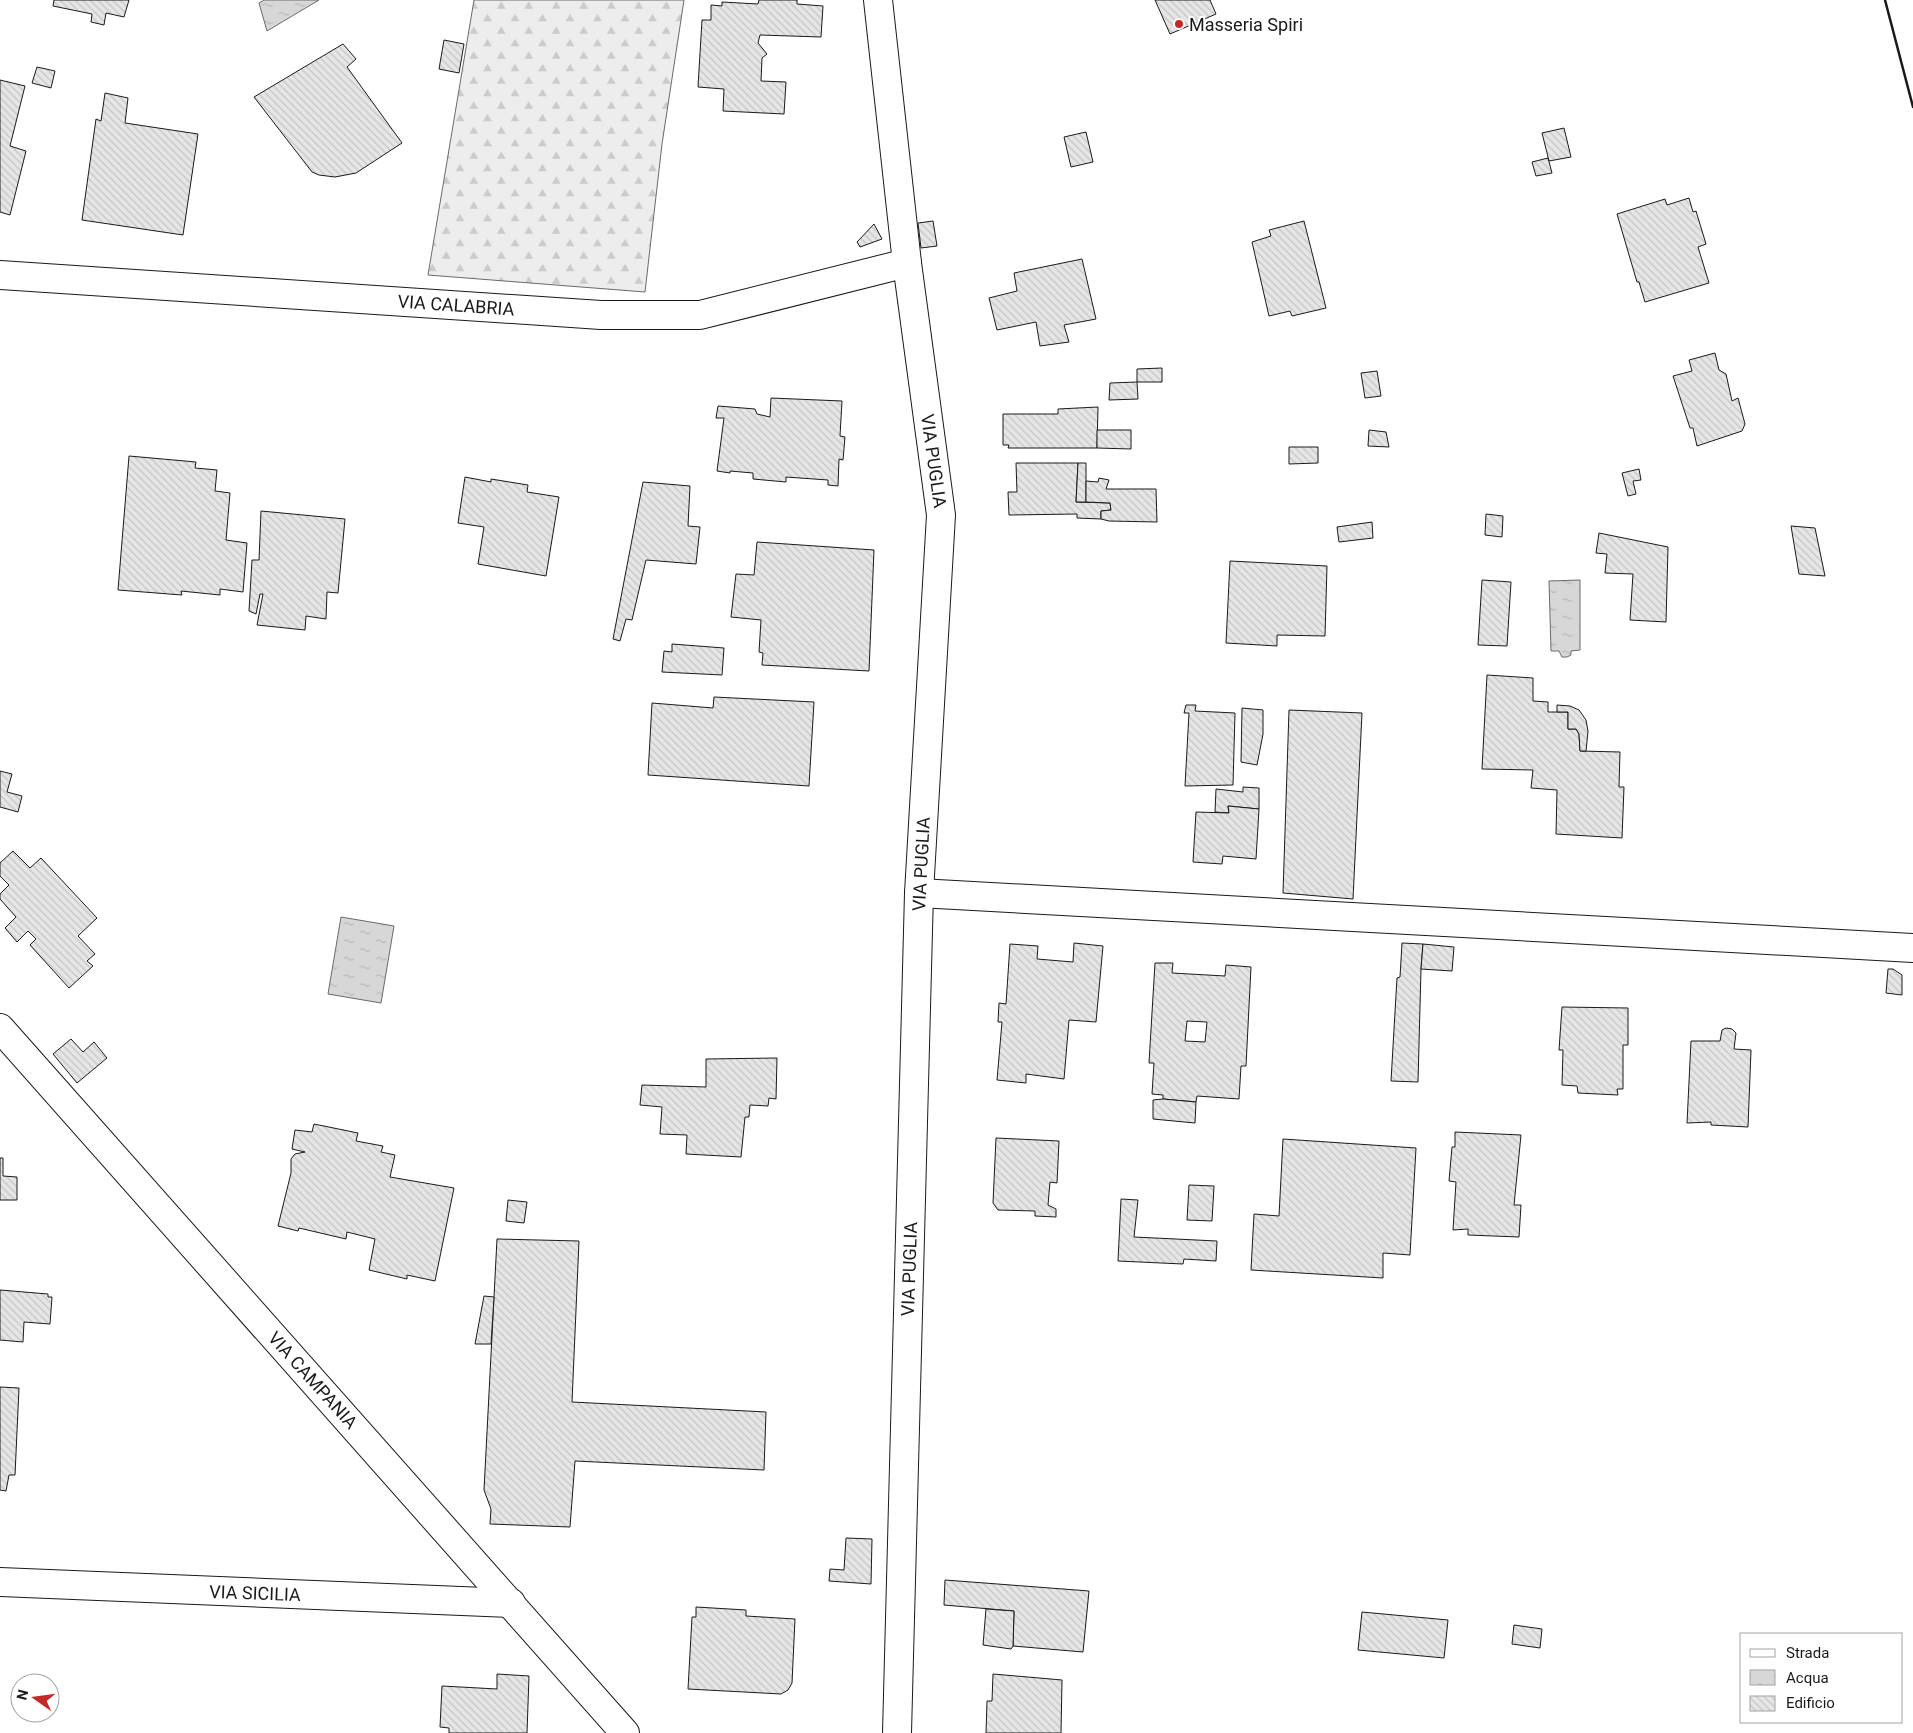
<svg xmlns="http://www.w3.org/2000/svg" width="1913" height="1733" viewBox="0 0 1913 1733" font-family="Roboto,sans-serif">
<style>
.forest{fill:url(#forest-firs);stroke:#6a6a6a}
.water{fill:url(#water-ripples);stroke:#6a6a6a}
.building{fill:url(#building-back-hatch);stroke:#1a1a1a;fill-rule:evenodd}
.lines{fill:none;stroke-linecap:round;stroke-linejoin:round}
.minor-casing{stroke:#1a1a1a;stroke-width:30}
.minor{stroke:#fff;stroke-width:28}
.wall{stroke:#1a1a1a;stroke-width:2.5}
.poi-dot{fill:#c62828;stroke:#fff;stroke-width:2}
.labels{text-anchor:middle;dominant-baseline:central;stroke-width:4;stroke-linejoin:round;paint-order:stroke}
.poi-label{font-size:18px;fill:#1a1a1a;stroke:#fff;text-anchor:start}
.street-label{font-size:18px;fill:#1a1a1a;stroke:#fff}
</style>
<defs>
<pattern id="forest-firs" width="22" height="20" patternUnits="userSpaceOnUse" patternTransform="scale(1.25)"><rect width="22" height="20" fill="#ededed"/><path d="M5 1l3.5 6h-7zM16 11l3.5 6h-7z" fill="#cbcbcb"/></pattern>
<pattern id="water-ripples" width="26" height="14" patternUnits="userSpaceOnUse" patternTransform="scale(1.25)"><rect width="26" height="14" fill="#d7d7d7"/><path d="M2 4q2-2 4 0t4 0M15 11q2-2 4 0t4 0" fill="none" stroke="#b8b8b8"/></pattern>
<pattern id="building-back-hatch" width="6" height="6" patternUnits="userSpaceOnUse" patternTransform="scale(1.25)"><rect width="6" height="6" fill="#e6e6e6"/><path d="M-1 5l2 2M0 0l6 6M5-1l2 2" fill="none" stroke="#c5c5c5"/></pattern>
</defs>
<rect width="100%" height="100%" fill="#fff"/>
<path class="forest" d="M474,0H684L662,144L645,292L428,275Z"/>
<g class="water">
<path d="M264,0H319L267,31L259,3Z"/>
<path d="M1580,580V650L1571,651V655L1567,657H1562L1559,651H1551L1549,581Z"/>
<path d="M341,917L394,926L381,1003L328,994Z"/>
</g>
<g class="building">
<path d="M54,0H129L124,17L106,13L104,25L91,22L92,14L53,6Z"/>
<path d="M759,0H797V4L823,6L821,37L760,35L758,43L767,54L762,58L761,81L786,82L784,114L723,111L724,89L698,87L702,20H711V5L722,6V2L758,4Z"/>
<path d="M1155,0H1210L1216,14L1170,34Z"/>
<path d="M444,40L464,44L459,73L439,69Z"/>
<path d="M343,44L356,59L347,67L402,143L356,173L335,177L319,175L312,172L254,97Z"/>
<path d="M37,67L55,71L51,88L32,83Z"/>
<path d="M0,80L25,86L10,146L26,151L10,215L0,212Z"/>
<path d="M105,93L128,98L125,123L198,134L183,235L82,220L96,119L101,121Z"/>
<path d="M1564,128L1571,157L1549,161L1542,133Z"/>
<path d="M1086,132L1093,162L1071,167L1064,137Z"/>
<path d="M1548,158L1552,173L1536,176L1532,162Z"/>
<path d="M1689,198L1693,212L1696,211L1706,244L1698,247L1709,283L1645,302L1639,282H1637L1617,214L1665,199L1667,205Z"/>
<path d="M933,221L937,246L921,248L918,223Z"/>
<path d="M1304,221L1326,308L1292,316L1290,311L1269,316L1252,242L1271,236L1269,230Z"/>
<path d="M874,224L882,239L860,247L857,242Z"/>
<path d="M1082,259L1096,319L1064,325L1069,342L1040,346L1036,322L997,330L989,298L1017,291L1014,273Z"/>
<path d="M1715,353L1719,370L1726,374L1732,401L1738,398L1745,424L1742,431L1697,446L1693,428H1690L1673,376L1692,371L1689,360Z"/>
<path d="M1162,368V382H1137V369Z"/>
<path d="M1377,371L1381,396L1365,398L1361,373Z"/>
<path d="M1137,382L1138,399L1109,400L1110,383Z"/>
<path d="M771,398L842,401L840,436L845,437L843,460L839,459L838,486L828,485V480L786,477V482L753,479V473L730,471V473L717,471L724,418H716L718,406L755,409L757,414L770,417Z"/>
<path d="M1098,407L1097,448H1008L1009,445H1003V414H1058V409Z"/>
<path d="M1097,430H1131V449L1097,448Z"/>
<path d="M1369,430L1386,432L1389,447L1368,446Z"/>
<path d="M1289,447H1318V463L1289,464Z"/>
<path d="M129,456L196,462L195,468L217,470L215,491L230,493L226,540L247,543L243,592L220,589V595L181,591L182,595L118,590Z"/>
<path d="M1016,463H1078L1076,502L1110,503L1111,510L1101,511V519L1077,518V514L1009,515L1008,492H1017Z"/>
<path d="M1078,463H1086V502H1076Z"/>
<path d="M1639,469L1641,480L1633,481L1636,494L1628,496L1622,473Z"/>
<path d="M465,477L491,482V479L528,485L527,492L559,497L546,576L478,564L484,527L458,523Z"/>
<path d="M1099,478L1109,480L1106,489H1156L1157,522L1109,521L1101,519V511L1111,510L1110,503L1086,502V481L1098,482Z"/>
<path d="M643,482L690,486L688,526L700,527L696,564L646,560L632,620L626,619L620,641L613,639Z"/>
<path d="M261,511L345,519L338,593L327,592L326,619L306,616L305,630L257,625L263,594H260L256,614L249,611L252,560H259Z"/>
<path d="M1486,514L1503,516L1502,537L1485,535Z"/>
<path d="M1372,522L1373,538L1339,542L1337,527Z"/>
<path d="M1791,526L1815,528L1825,576L1799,574Z"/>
<path d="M1599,533L1668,547L1666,622L1630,620L1633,574L1605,573L1607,554L1596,553Z"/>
<path d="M757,542L874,550L869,671L762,665L763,653L759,652L761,620L731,617L736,574L754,575Z"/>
<path d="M1230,561L1327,566L1325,636L1277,635V646L1226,643Z"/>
<path d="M1482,580L1511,582L1507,646L1478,645Z"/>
<path d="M672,644L724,648L722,675L662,672L664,651L672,652Z"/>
<path d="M1487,675L1533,678V701L1548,702V712H1568V729H1576L1579,734L1580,751L1620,752L1619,787H1624L1622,838L1556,834L1557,790L1531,788L1533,770L1482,769Z"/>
<path d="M714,697L814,702L809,786L648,775L652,703L713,708Z"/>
<path d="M1186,705H1196L1195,711L1235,713L1233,785L1185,786L1189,713H1184Z"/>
<path d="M1557,705L1570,706L1579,710L1586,720L1588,731L1586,751H1580L1579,734L1576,729H1568V712H1557Z"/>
<path d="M1242,708L1263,710V734L1257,765L1241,762Z"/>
<path d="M1289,710L1362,713L1353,899L1283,893Z"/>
<path d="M0,771L12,774L7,792L22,796L18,812L0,807Z"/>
<path d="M1243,787L1259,788V809L1228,806L1229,813L1215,812L1216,789L1243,792Z"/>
<path d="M1228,806L1259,809L1256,859L1223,856L1222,864L1193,862L1196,812L1229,813Z"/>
<path d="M13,851L30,868L41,858L97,918L78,936L95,954L87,961L93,966L69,988L30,945L36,939L28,931L17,942L5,928L16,917L0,899V894L9,885L0,876V863Z"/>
<path d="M1074,943L1103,946L1096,1022L1069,1020L1064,1079L1026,1074V1083L997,1080L1002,1022H998L999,1003L1006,1004L1010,944L1038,946L1037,959L1073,962Z"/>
<path d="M1402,943L1423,944L1421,969L1418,1082L1391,1081L1397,978L1400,977Z"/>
<path d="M1423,944L1454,947L1452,971L1421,969Z"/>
<path d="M1155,963H1173L1172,973L1225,976L1226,965L1251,967L1246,1066H1241L1239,1099L1197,1096L1196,1102L1163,1099V1095L1152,1094L1154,1063H1149ZM1187,1021L1207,1022L1205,1042L1185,1041Z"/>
<path d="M1888,969H1893L1902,975V995L1886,993Z"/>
<path d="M1562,1007L1628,1008V1045H1623V1089H1617L1618,1095L1578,1093L1577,1086L1562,1085L1563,1050H1559Z"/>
<path d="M1726,1028L1732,1029L1736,1033L1734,1049L1751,1050L1748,1127L1711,1125V1122L1687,1123L1691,1041H1720L1722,1030Z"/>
<path d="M71,1039L83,1052L94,1042L107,1058L77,1083L53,1054Z"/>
<path d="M777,1058L776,1099L769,1098L768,1106L750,1105L749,1117H745L741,1157L686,1154L687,1135L660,1134L662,1107L640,1105L642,1085L706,1087V1059Z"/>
<path d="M1163,1099L1196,1102L1195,1123L1153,1119V1100Z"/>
<path d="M314,1124L358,1133L356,1141L383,1146L381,1152L395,1155L390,1177L454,1188L435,1281L407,1275V1279L369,1270L375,1239L347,1232L346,1239L299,1228L298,1231L278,1226L291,1173V1159L295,1154L305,1152L292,1149L295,1130L312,1132Z"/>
<path d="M1455,1132L1521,1135L1514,1205H1521L1519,1237L1468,1235V1229L1453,1230L1456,1182L1449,1181L1452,1147H1455Z"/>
<path d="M996,1138L1059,1141L1057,1183L1050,1182L1048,1205L1056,1209V1217L1035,1216V1211L998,1210L993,1203Z"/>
<path d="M1283,1139L1416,1148L1410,1255L1383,1253V1278L1251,1270L1254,1214L1279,1216Z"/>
<path d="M0,1158H3V1176L17,1177V1200H0Z"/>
<path d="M1189,1185L1214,1186L1212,1221L1187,1220Z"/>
<path d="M1121,1199L1138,1200L1134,1237L1217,1241L1216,1261L1184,1259L1183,1264L1118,1261Z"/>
<path d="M508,1200L527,1202L524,1223L506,1221Z"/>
<path d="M497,1239L579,1241L572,1402L766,1412L764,1470L575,1461L570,1527L490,1524L491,1509L484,1490Z"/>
<path d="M0,1290L48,1294V1297H52L50,1324L24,1322L23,1342L0,1340Z"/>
<path d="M484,1296L494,1297L491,1344H475Z"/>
<path d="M0,1387L19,1388L15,1475H9L6,1491L0,1490Z"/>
<path d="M846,1538L872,1539L871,1584L829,1581L830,1569L844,1570Z"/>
<path d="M945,1580L1089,1591L1083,1652L1013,1646L1014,1611L944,1605Z"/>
<path d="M696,1607L746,1610V1616L795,1619L792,1683L788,1690L781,1694L688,1689L692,1617H696Z"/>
<path d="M986,1609L1014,1611L1013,1646L1011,1649L983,1645Z"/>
<path d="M1362,1612L1448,1620L1444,1658L1358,1650Z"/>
<path d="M1514,1625L1542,1629L1540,1648L1512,1644Z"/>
<path d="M497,1674L529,1676L527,1733H449V1728L440,1727L442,1686L497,1689Z"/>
<path d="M993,1674L1062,1680L1061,1733H986L987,1701H992Z"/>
</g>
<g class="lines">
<defs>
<g id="minor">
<path d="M878,0L907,263L941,515L919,893L897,1733"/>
<path d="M0,275L601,315H700L907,263"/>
<path d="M919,893L1913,948"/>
<path d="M0,1028L625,1733"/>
<path d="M0,1582L511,1603"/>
</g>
</defs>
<use href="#minor" class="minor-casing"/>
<use href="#minor" class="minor"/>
<path class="wall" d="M1885,0L1913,107"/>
</g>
<circle class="poi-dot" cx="1179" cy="24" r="5"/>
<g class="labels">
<g class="poi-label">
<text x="1189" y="24">Masseria Spiri</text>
</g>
<g class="street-label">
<text transform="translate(456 305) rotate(4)">VIA CALABRIA</text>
<text transform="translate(934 461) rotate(82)">VIA PUGLIA</text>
<text transform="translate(921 864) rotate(-87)">VIA PUGLIA</text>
<text transform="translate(909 1269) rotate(-88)">VIA PUGLIA</text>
<text transform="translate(313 1380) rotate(48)">VIA CAMPANIA</text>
<text transform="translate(255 1593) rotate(2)">VIA SICILIA</text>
</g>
</g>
<rect x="1740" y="1633" width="162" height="90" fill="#ffffff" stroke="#a3a3a3"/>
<rect x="1750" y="1649" width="25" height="8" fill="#ffffff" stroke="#a3a3a3"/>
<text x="1786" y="1658" font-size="15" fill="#1a1a1a">Strada</text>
<rect x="1750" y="1670" width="25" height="15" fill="url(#water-ripples)" stroke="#a3a3a3"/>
<text x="1786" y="1683" font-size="15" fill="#1a1a1a">Acqua</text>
<rect x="1750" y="1696" width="25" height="15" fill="url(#building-back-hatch)" stroke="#a3a3a3"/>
<text x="1786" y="1708" font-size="15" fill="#1a1a1a">Edificio</text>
<g transform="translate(35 1698) rotate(284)"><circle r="24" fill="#ffffff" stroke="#a3a3a3"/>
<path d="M0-4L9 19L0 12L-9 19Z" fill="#c62828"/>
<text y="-8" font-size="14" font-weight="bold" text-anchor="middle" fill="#1a1a1a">N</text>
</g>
</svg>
